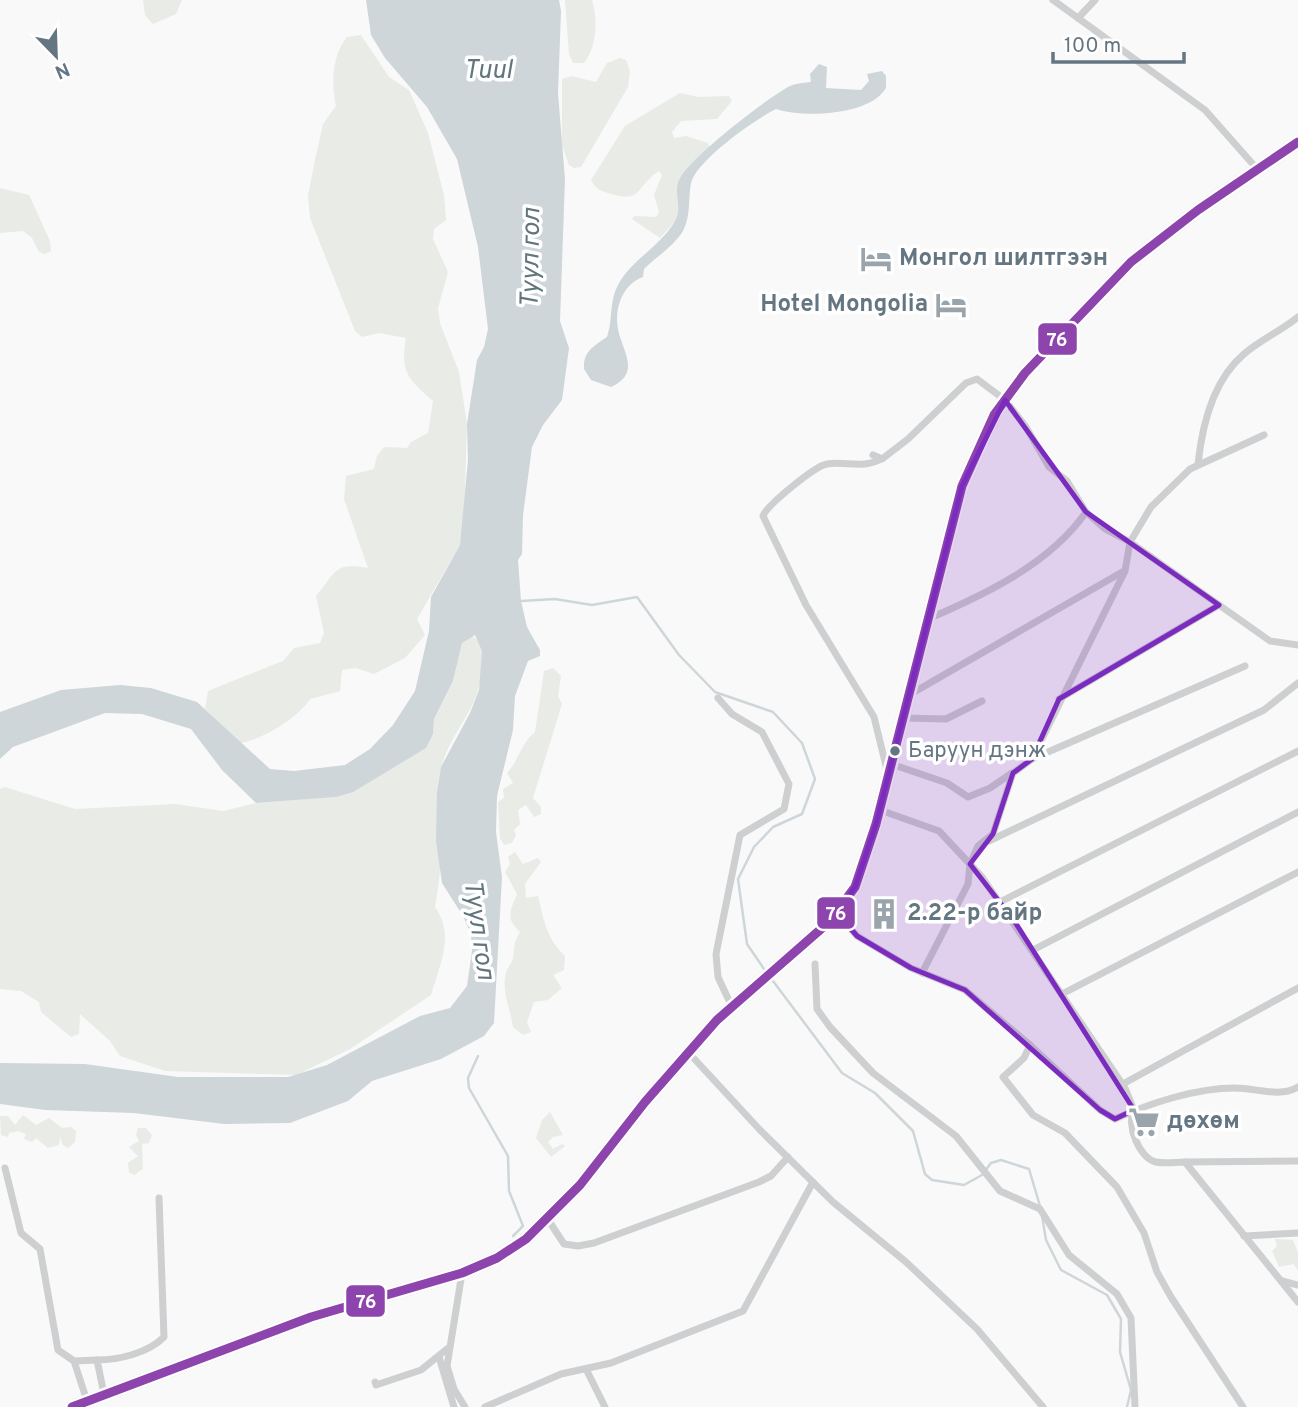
<svg xmlns="http://www.w3.org/2000/svg" width="1298" height="1407" viewBox="0 0 1298 1407" font-family="Overpass,sans-serif">
<style>
.green{fill:#e8ebe6}
.water{fill:#ced6d9}
.lines{fill:none;stroke-linecap:round;stroke-linejoin:round}
.stream{stroke:#ced6d9;stroke-width:2.5}
.secondary-casing{stroke:#d5d6d7;stroke-width:14}
.street{stroke:#cecfd0;stroke-width:7}
.secondary{stroke:#e1e2e2;stroke-width:10}
.bus-1-casing{stroke:#fff;stroke-width:14}
.bus-1{stroke:#8e44ad;stroke-width:9}
.marked{fill:#7b2cbf;fill-opacity:0.2;stroke:#7b2cbf;stroke-width:5;stroke-linejoin:round}
.bus-dot{fill:#657683;stroke:#fff;stroke-width:2.5}
.labels{text-anchor:middle;dominant-baseline:central;stroke-width:7;stroke-linejoin:round;paint-order:stroke}
.bus-label{font-size:22px;fill:#657683;stroke:#fff;text-anchor:start}
.poi-label{font-size:24px;font-weight:bold;fill:#657683;stroke:#fff;text-anchor:start}
.water-label{font-size:26px;font-style:italic;fill:#60757c;stroke:#fff}
.line-badge{stroke:#fff;stroke-width:2.5}
.badge-label{font-size:19px;text-anchor:middle;font-weight:bold;fill:#fff}
</style>
<rect width="100%" height="100%" fill="#f9f9f9"/>
<g class="green">
<path d="M143,0H182L176,14L153,24L145,15Z"/>
<path d="M565,0H592C598,20 597,46 584,63H573L569,54Z"/>
<path d="M361,35L389,77L409,90L428,133L444,195L446,220L434,229L433,239L448,272L438,308L440,323L459,372L467,424L464,520L460,545L417,619L425,635L405,658L374,674L356,668L342,670L340,691L310,699C298,718 263,739 241,743L205,709L208,691L283,661L294,648L320,643L324,633L316,596C336,572 335,561 368,568L344,499L346,476L374,469L377,456L384,447L407,448L411,442L428,433L433,401C408,379 400,372 406,338L379,333L362,337L355,331L310,218L308,196L315,160L323,124L336,106C331,84 332,55 347,37Z"/>
<path d="M620,58L626,60L630,71L628,87L581,167L574,168L569,165L562,145V79L572,76L596,82L607,63Z"/>
<path d="M680,93L699,97L729,96L732,101L717,119L681,121L672,132L674,138L686,136L708,143L710,148L679,179L678,192L681,202L676,220L660,238L632,219L634,216L656,217L659,212L654,195L662,175L659,171C636,185 643,205 608,193C599,190 596,189 591,180L625,126Z"/>
<path d="M0,188L29,195L50,241L51,251L45,254L39,252L32,238L23,231L0,233Z"/>
<path d="M471,635L481,643C489,706 455,719 441,768C432,802 441,836 440,870C439,882 437,895 435,907C455,935 440,964 431,995L350,1049L296,1075L165,1071L120,1056L110,1041L80,1014L79,1034L71,1037L41,1012L39,1002L21,991L0,989V789L5,787L75,809L175,804L223,811L256,803L336,797L426,747L433,734L434,719L453,681L462,643Z"/>
<path d="M553,668L561,676L558,696L562,704L533,798L541,807V814L534,817L526,805L518,810L520,824L514,830L516,835L512,843L504,845L500,838L498,802L504,798L503,789L513,783L507,773C519,760 521,743 535,732L544,671Z"/>
<path d="M515,852L523,864L538,858L541,862L525,884L526,898L538,896C544,920 546,938 565,956L564,970L553,975L562,988L548,1000L534,1002L527,1022L531,1032L523,1035L513,1027C511,1010 501,992 506,973C507,968 512,963 513,958C515,945 513,944 520,932C505,918 510,912 517,894L505,872L510,864L508,857Z"/>
<path d="M550,1112L563,1135L553,1137L548,1142L553,1149L562,1144L565,1146L551,1157L536,1138L542,1120Z"/>
<path d="M23,1115L36,1125L49,1118L62,1128L71,1127L76,1131L75,1142L68,1148L63,1145L60,1137L59,1145L48,1148L36,1138L32,1142L24,1139L26,1134L18,1131L9,1133L8,1137L1,1135L0,1116H8L15,1125Z"/>
<path d="M138,1128H146L152,1135L149,1143L142,1144L143,1169L134,1175L129,1172L128,1163L138,1156L129,1147L139,1141L136,1135Z"/>
<path d="M1275,1239L1293,1240L1298,1253V1271L1294,1264L1279,1267L1272,1251L1277,1246Z"/>
</g>
<g class="water">
<path d="M366,0H559L561,11L558,93L565,179L560,321L569,348L562,400L543,425L532,447L523,515L522,554L518,560L521,601L527,627L540,650V656L528,661L515,696L513,730L497,796L496,832L502,877L494,1023L484,1036L441,1059L372,1081L348,1101L290,1123L224,1124L134,1113L45,1110L0,1104V1063L85,1064L178,1077H288L327,1065L420,1016L450,1008L467,986L472,951L471,934L463,916L442,883L436,841L437,792L441,767L470,713L479,690L482,651L475,635L462,643L453,681L434,719L433,734L426,748L353,792L336,797L256,803L222,770L191,729L142,714L105,713L13,747L0,759V712L61,690L120,685L151,688L197,702L270,769L294,771L345,765L370,749L393,725L415,691L429,631L431,597L460,545L468,460L467,424L477,360L484,347L488,329L478,247L457,159L427,107L385,58L371,35Z"/>
<path d="M819,64L827,67L826,88L861,90L869,81L867,74L882,71L886,76V88C870,116 802,118 776,109C755,119 696,161 691,183C688,199 691,216 683,231C674,246 656,257 644,269L643,277C623,284 614,308 618,329C622,351 642,373 611,387L591,380L584,369C583,351 594,346 607,337C613,320 609,301 618,285C631,260 661,246 675,221C683,207 673,193 679,180C689,158 767,98 790,86C797,83 803,83 811,82L810,74Z"/>
</g>
<g class="lines">
<g class="stream">
<path d="M521,601L555,599L592,605L637,597L679,655L715,692L773,712L802,743L815,779L802,814L773,827L754,847L738,879L747,944L766,972"/>
<path d="M770,977L842,1073L875,1093L913,1131L925,1174L932,1180L964,1185L982,1175L991,1163L1001,1160L1029,1169L1040,1206"/>
<path d="M478,1056L468,1078L469,1088L508,1156L509,1191L523,1226L513,1236"/>
<path d="M1042,1216L1046,1240L1061,1270L1107,1295L1121,1319L1120,1352L1131,1390L1127,1407"/>
</g>
<defs>
<path id="secondary" d="M72,1407L311,1317L462,1273L497,1258L526,1239L580,1185L645,1102L717,1020L829,922L855,887L876,824L962,486L994,415L1025,373L1131,262L1198,210L1298,142"/>
</defs>
<use href="#secondary" class="secondary-casing"/>
<g class="street">
<path d="M1053,0L1205,110L1258,170"/>
<path d="M1078,18L1095,0"/>
<path d="M1264,435L1190,469L1151,507L1130,542L1270,641L1298,645"/>
<path d="M873,455L882,459L908,439L966,383L977,379L1005,400L1026,427L1049,467L1067,481L1086,512L1105,529L1130,542L1125,571L1032,759L1013,773L993,834L978,846L970,864L968,884L922,973"/>
<path d="M881,459C863,469 846,461 827,464C815,466 767,505 763,516L806,605L874,717L888,774"/>
<path d="M1198,464C1202,426 1213,380 1244,354C1260,340 1281,331 1298,317"/>
<path d="M928,619C984,595 1050,564 1086,512"/>
<path d="M909,695L1124,571"/>
<path d="M718,698L732,714L762,732L789,784L784,809L740,835L716,954L718,977L732,1007"/>
<path d="M1059,699L1219,605"/>
<path d="M903,718L946,719L982,701"/>
<path d="M1032,759L1245,666"/>
<path d="M891,764L947,783L968,797L990,788L1012,773"/>
<path d="M880,810L939,831L982,877L1125,1088L1134,1110C1126,1125 1139,1158 1156,1162C1165,1164 1176,1162 1185,1162L1298,1302"/>
<path d="M989,841L1264,710L1298,683"/>
<path d="M1000,902L1298,751"/>
<path d="M837,913L857,936L911,968L965,990L1030,1045L1024,1058L1003,1077L1033,1115L1065,1133L1117,1187L1144,1233L1157,1272L1171,1297L1243,1407"/>
<path d="M1033,950L1298,812"/>
<path d="M815,964L817,1009L830,1027L873,1073L956,1136L1000,1191L1040,1209L1069,1255L1117,1294L1131,1318L1135,1407"/>
<path d="M1062,994L1298,872"/>
<path d="M1030,1045L1100,1110L1115,1119C1150,1103 1196,1088 1235,1088C1257,1088 1279,1098 1298,1087"/>
<path d="M688,1052L760,1130L833,1202L906,1262L977,1329L1043,1407"/>
<path d="M1121,1085L1298,988"/>
<path d="M1185,1162L1298,1161"/>
<path d="M5,1168L21,1233L40,1249L58,1350L74,1361L97,1360"/>
<path d="M547,1218L564,1244L578,1246L594,1243L759,1182L771,1176L788,1157"/>
<path d="M1244,1236L1298,1233"/>
<path d="M462,1273L447,1366L454,1389L465,1407"/>
<path d="M1282,1281L1298,1285"/>
<path d="M439,1357L454,1407"/>
<path d="M74,1361L87,1401"/>
<path d="M586,1369L605,1407"/>
<path d="M375,1382L376,1385L421,1370L447,1349"/>
<path d="M104,1394L97,1360C119,1360 148,1353 164,1337L159,1198"/>
<path d="M485,1407L561,1374L611,1363L743,1311L813,1182"/>
</g>
<use href="#secondary" class="secondary"/>
<defs>
<path id="bus-1" d="M72,1407L311,1317L462,1273L497,1258L526,1239L580,1185L645,1102L717,1020L829,922L855,887L876,824L962,486L994,415L1025,373L1131,262L1198,210L1298,142"/>
</defs>
<use href="#bus-1" class="bus-1-casing"/>
<use href="#bus-1" class="bus-1"/>
</g>
<path class="marked" d="M1005,400L1086,512L1219,605L1059,699L1032,759L1013,773L993,834L970,864L1015,922L1134,1110L1115,1119L1100,1110L965,990L911,968L857,936L837,913L855,887L876,824L962,486Z"/>
<defs>
<symbol id="hotel-bare" viewBox="-9 -9 18 18"><path d="M-6-4.5h1.5V1H6V5H4.5V3h-9V5H-6ZM-4 0a1.8 1.8 0 1 1 3.6 0ZM.5 0V-2.5h3Q6-2.5 6 0Z" fill="#99a4ac" stroke="#fff" stroke-width="2.5" paint-order="stroke"/></symbol>
<symbol id="building-bare" viewBox="-9 -9 18 18"><path d="M-4-6H4V6H1V3H-1V6H-4ZM-2.5-4.3h1.7v1.8h-1.7ZM.8-4.3h1.7v1.8H.8ZM-2.5-1h1.7V.8h-1.7ZM.8-1h1.7V.8H.8Z" fill="#99a4ac" stroke="#fff" stroke-width="2.5" paint-order="stroke"/></symbol>
<symbol id="supermarket-bare" viewBox="-9 -9 18 18"><path d="M-6-5.5h2.5l.6 2H6L4.5 2H-2.5L-4.4-4H-6ZM-1.5 3.2a1.3 1.3 0 1 0 .1 0ZM3 3.2a1.3 1.3 0 1 0 .1 0Z" fill="#99a4ac" stroke="#fff" stroke-width="2.5" paint-order="stroke"/></symbol>
</defs>
<g fill-rule="evenodd">
<use href="#hotel-bare" x="854" y="237" width="44" height="44"/>
<use href="#hotel-bare" x="929" y="283" width="44" height="44"/>
<use href="#building-bare" x="862" y="892" width="44" height="44"/>
<use href="#supermarket-bare" x="1122" y="1100" width="44" height="44"/>
</g>
<circle class="bus-dot" cx="895" cy="751" r="6"/>
<g class="labels">
<g class="bus-label">
<text x="908" y="751">Баруун дэнж</text>
</g>
<g class="poi-label">
<text x="899" y="259">Монгол шилтгээн</text>
<text x="928" y="305" text-anchor="end">Hotel Mongolia</text>
<text x="907" y="914">2.22-р байр</text>
<text x="1167" y="1122">дөхөм</text>
</g>
<g class="water-label">
<text x="488" y="71">Tuul</text>
<text transform="translate(532 258) rotate(-89)">Туул гол</text>
<text transform="translate(478 930) rotate(82)">Туул гол</text>
</g>
</g>
<g class="line-badge">
<rect x="1037" y="322" width="41" height="34" rx="7" fill="#8e44ad"/>
<rect x="816" y="896" width="40" height="34" rx="7" fill="#8e44ad"/>
<rect x="345" y="1284" width="41" height="34" rx="7" fill="#8e44ad"/>
</g>
<g class="badge-label">
<text x="1057" y="346">76</text>
<text x="836" y="920">76</text>
<text x="366" y="1308">76</text>
</g>
<g transform="translate(56 56) rotate(157)" stroke="#ffffff" stroke-width="5" paint-order="stroke">
<path d="M0-5L12 26L0 18L-12 26Z" fill="#657683"/>
<text y="-10" font-size="19" font-weight="bold" text-anchor="middle" fill="#657683">N</text>
</g>
<path d="M1053 52v10h131v-10" fill="none" stroke="#657683" stroke-width="3.5"/>
<text x="1064" y="52" font-size="21" fill="#657683" stroke="#ffffff" stroke-width="5" paint-order="stroke">100 m</text>
</svg>
